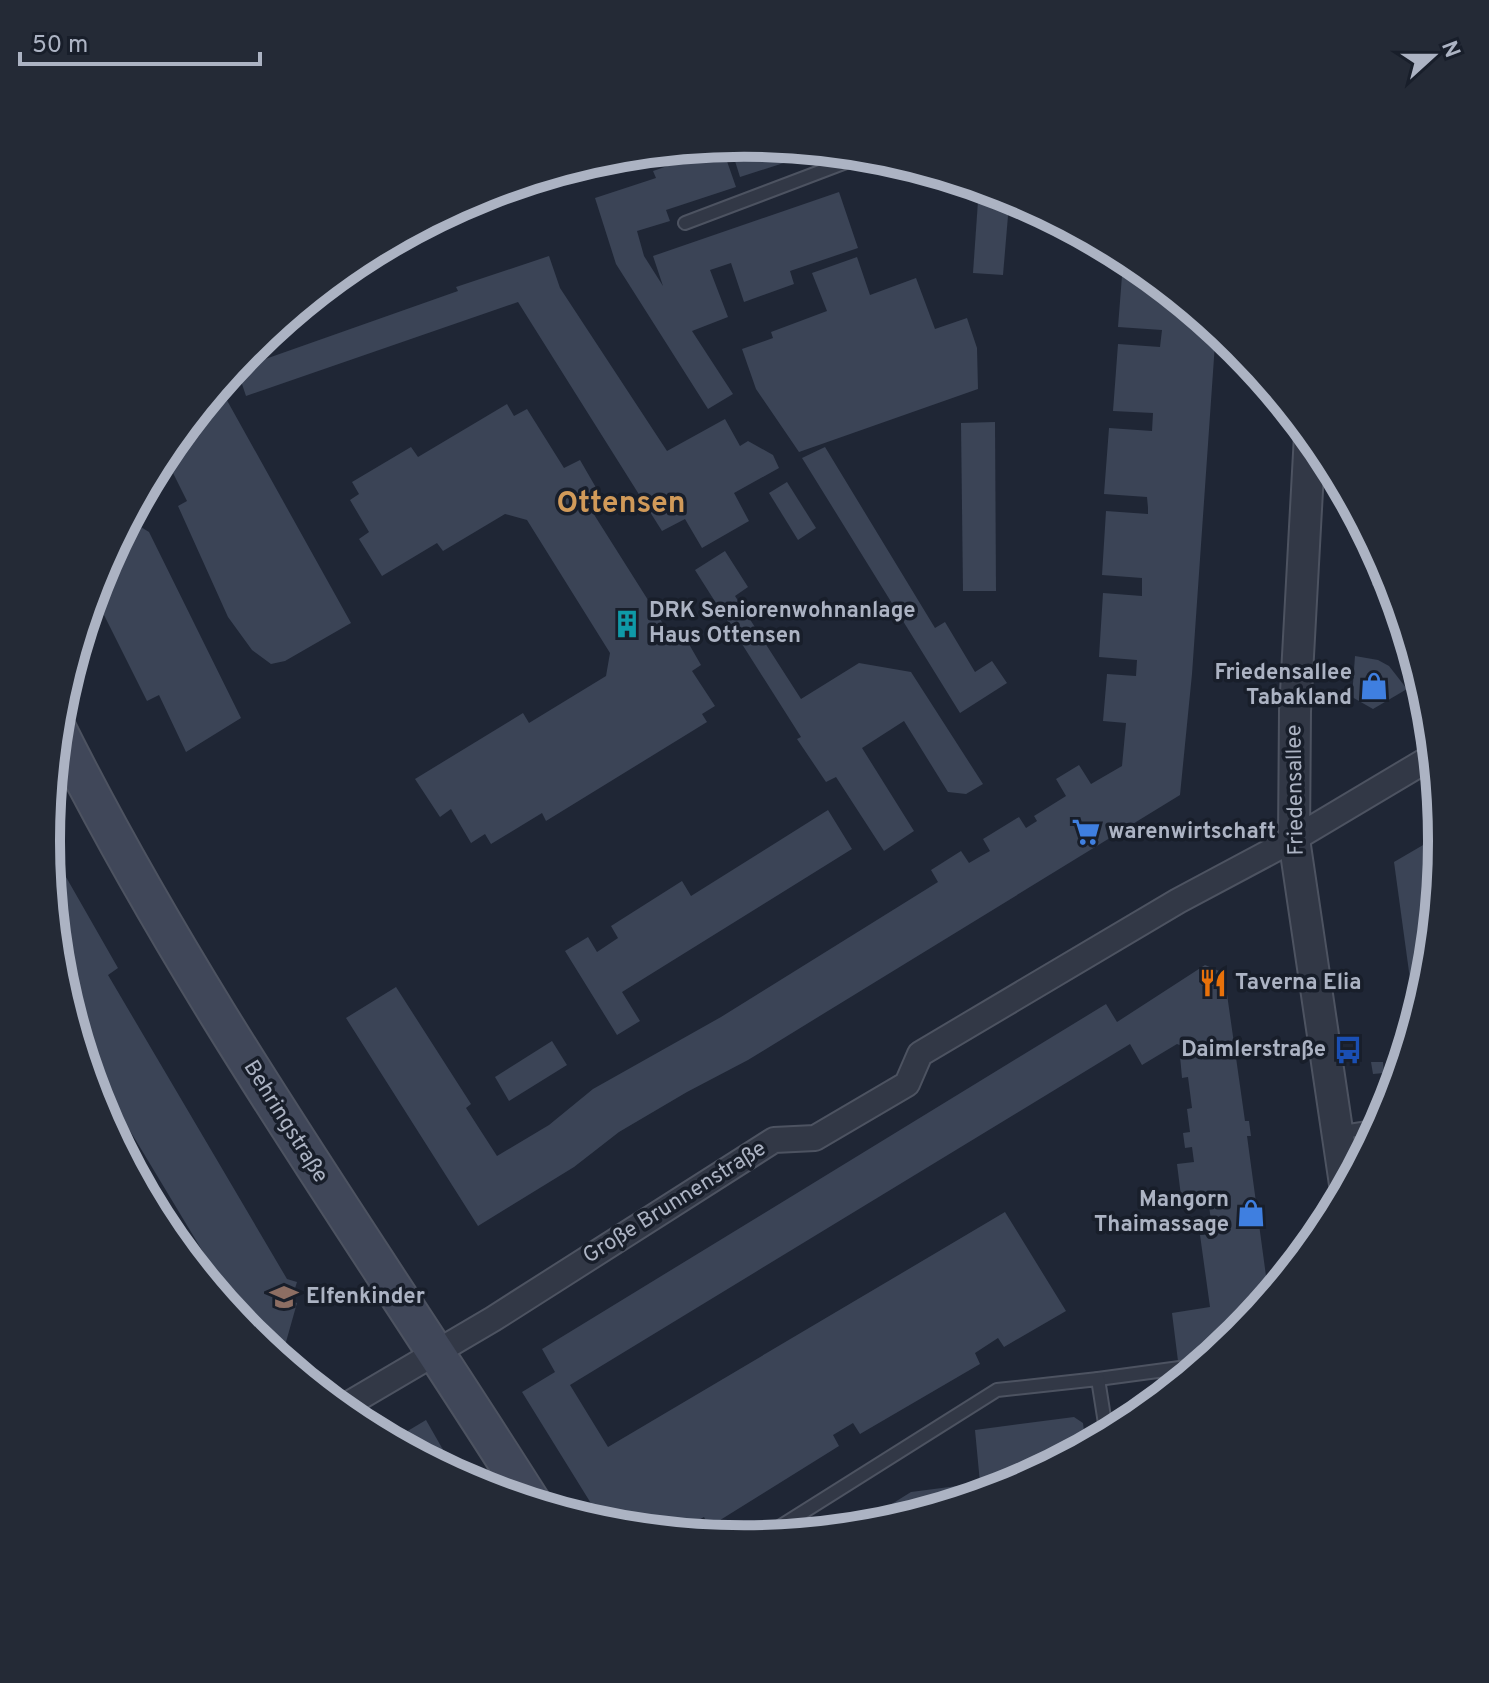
<svg xmlns="http://www.w3.org/2000/svg" width="1489" height="1683" viewBox="0 0 1489 1683" font-family="Overpass,sans-serif">
<style>
.building{fill:#3b4456}
.lines{fill:none;stroke-linecap:round;stroke-linejoin:round}
.service-casing{stroke:#4d5361;stroke-width:16}
.minor-casing{stroke:#4d5361;stroke-width:28}
.tertiary-casing{stroke:#4d5361;stroke-width:34}
.secondary-casing{stroke:#4d5361;stroke-width:40}
.service{stroke:#323846;stroke-width:12}
.minor{stroke:#323846;stroke-width:24}
.tertiary{stroke:#323846;stroke-width:30}
.secondary{stroke:#404759;stroke-width:36}
.labels{text-anchor:middle;dominant-baseline:central;stroke-width:7;stroke-linejoin:round;paint-order:stroke}
.poi-label{font-size:22px;font-weight:bold;fill:#acb3c3;stroke:#181e2a;text-anchor:start}
.street-label{font-size:22px;fill:#acb3c3;stroke:#181e2a}
.district-label{font-size:30px;font-weight:bold;fill:#d19a59;stroke:#181e2a}
.rim{fill:none;stroke:#acb3c3;stroke-width:10}
</style>
<rect width="100%" height="100%" fill="#1f2635"/>
<g class="building">
<path d="M745,143L821,151L740,177L730,145Z"/>
<path d="M722,147L736,187L666,210L670,221L637,231L644,256L663,286L653,256L839,192L858,248L790,271L794,284L744,302L731,263L710,270L728,317L692,331L733,394L708,409L616,264L595,198L656,178L653,171Z"/>
<path d="M978,201L1009,204L1003,275L973,273Z"/>
<path d="M549,256L560,288L667,451L725,419L740,446L748,441L773,455L779,468L734,493L749,521L702,548L685,519L662,531L518,302L246,396L237,369L458,291L456,287Z"/>
<path d="M857,257L870,295L916,278L935,329L967,318L977,348L978,389L799,452L756,389L742,349L773,338L771,332L827,311L812,273Z"/>
<path d="M1123,263L1137,264L1216,329L1192,674L1180,795L748,1060L687,1092L619,1132L574,1167L478,1226L346,1018L396,987L471,1104L466,1108L497,1156L549,1125L593,1089L721,1017L938,882L931,870L961,851L969,863L981,856L990,851L983,839L1019,817L1026,828L1037,821L1034,816L1066,796L1056,779L1079,765L1091,784L1122,766L1126,723L1103,721L1107,674L1136,676L1137,660L1099,657L1103,593L1142,596V578L1102,575L1106,511L1148,514V508L1147,497L1104,494L1109,428L1152,431L1153,413L1113,411L1118,344L1160,347L1162,330L1118,327Z"/>
<path d="M219,386L351,623L285,661L271,664L252,650L228,617L178,506L187,501L167,461L158,464L164,453Z"/>
<path d="M507,404L514,416L527,409L564,468L580,460L602,498L588,505L672,638L682,632L701,665L692,671L715,706L702,714L707,722L546,821L542,813L491,844L485,834L471,843L451,809L440,817L415,779L523,713L529,723L606,676L610,653L527,520L505,514L443,551L437,543L382,576L359,539L369,532L350,500L359,494L352,482L411,447L418,457Z"/>
<path d="M995,422L996,591H963L961,423Z"/>
<path d="M825,447L935,628L945,622L975,672L992,661L1007,683L960,713L802,458Z"/>
<path d="M787,482L816,528L798,540L769,493Z"/>
<path d="M132,513L136,524L149,532L241,718L186,752L159,695L147,701L96,599L108,593L99,575Z"/>
<path d="M1375,547L1390,575L1398,600L1372,585Z"/>
<path d="M725,551L748,587L735,596L801,699L859,663L911,672L983,784L966,794L948,792L904,721L862,748L914,831L884,851L836,777L826,782L797,739L801,737L695,570Z"/>
<path d="M1355,656L1378,660L1389,666L1407,689L1373,709L1352,697Z"/>
<path d="M828,810L852,849L622,992L640,1021L617,1035L565,951L588,937L597,952L618,938L611,926L682,881L691,896Z"/>
<path d="M1442,834L1429,978L1416,1023L1394,862Z"/>
<path d="M46,842L118,968L108,975L287,1279L297,1282L291,1301L297,1303L284,1349L279,1348L276,1356L250,1335L235,1316L238,1300H232L94,1071L99,1068L95,1060L86,1066L59,977Z"/>
<path d="M1205,965L1224,973L1245,1121H1249L1251,1136H1247L1269,1298L1238,1336L1202,1366L1201,1358L1178,1361L1172,1313L1210,1307L1200,1235L1213,1234L1207,1192L1181,1196L1177,1164L1194,1162L1192,1147L1185,1148L1183,1133L1190,1132L1187,1109L1192,1108L1188,1077L1182,1078L1180,1056L1191,1055L1187,1048L1177,1044L1142,1065L1130,1044L570,1385L608,1447L1005,1212L1066,1311L1004,1347L998,1338L975,1353L980,1364L860,1434L853,1423L833,1435L839,1446L709,1527L704,1517L684,1528L688,1534L605,1526L522,1392L555,1372L542,1349L1106,1004L1117,1022Z"/>
<path d="M552,1041L567,1065L509,1101L495,1077Z"/>
<path d="M1371,1062H1383L1384,1073L1373,1074Z"/>
<path d="M1074,1417L1083,1423L1086,1447L1011,1487L880,1527L850,1530L911,1492L980,1483L975,1430Z"/>
<path d="M426,1420L458,1476L391,1441Z"/>
</g>
<g class="lines">
<defs>
<g id="service">
<path d="M685,223L854,159L853,154"/>
<path d="M1337,1133L1380,1126"/>
<path d="M1098,1379L1202,1365"/>
<path d="M762,1538L997,1390L1098,1379L1107,1436"/>
</g>
<path id="minor" d="M340,1409L493,1319L774,1140L815,1138L907,1084L920,1054L1178,901L1294,839L1435,755"/>
<path id="tertiary" d="M1310,435L1295,711L1294,839L1346,1191"/>
<path id="secondary" d="M57,728C193,1000 371,1247 533,1504"/>
</defs>
<use href="#service" class="service-casing"/>
<use href="#minor" class="minor-casing"/>
<use href="#tertiary" class="tertiary-casing"/>
<use href="#secondary" class="secondary-casing"/>
<use href="#service" class="service"/>
<use href="#minor" class="minor"/>
<use href="#tertiary" class="tertiary"/>
<use href="#secondary" class="secondary"/>
</g>
<defs>
<symbol id="building-bare" viewBox="-9 -9 18 18"><path d="M-4-6H4V6H1V3H-1V6H-4ZM-2.5-4.3h1.7v1.8h-1.7ZM.8-4.3h1.7v1.8H.8ZM-2.5-1h1.7V.8h-1.7ZM.8-1h1.7V.8H.8Z" fill="#0f9aa8" stroke="#181e2a" stroke-width="2.5" paint-order="stroke"/></symbol>
<symbol id="shop-bare" viewBox="-9 -9 18 18"><path d="M-5-2.5h2.3a2.7 3.5 0 0 1 5.4 0H5L5.5 6h-11ZM-1.5-2.5h3a1.5 2.3 0 0 0-3 0Z" fill="#3f7fe0" stroke="#181e2a" stroke-width="2.5" paint-order="stroke"/></symbol>
<symbol id="supermarket-bare" viewBox="-9 -9 18 18"><path d="M-6-5.5h2.5l.6 2H6L4.5 2H-2.5L-4.4-4H-6ZM-1.5 3.2a1.3 1.3 0 1 0 .1 0ZM3 3.2a1.3 1.3 0 1 0 .1 0Z" fill="#3f7fe0" stroke="#181e2a" stroke-width="2.5" paint-order="stroke"/></symbol>
<symbol id="restaurant-bare" viewBox="-9 -9 18 18"><path d="M-5-6h1v4h1v-4h1v4h1v-4h1v5L-1.5 .5V6h-2V.5L-5-1ZM5-6V6H3V1.5H1.5Q1.5-4 5-6Z" fill="#e8710a" stroke="#181e2a" stroke-width="2.5" paint-order="stroke"/></symbol>
<symbol id="bus-bare" viewBox="-9 -9 18 18"><path d="M-5-6H5V4H4V6H2V4H-2V6H-4V4H-5ZM-3.5-4V0h7V-4ZM-3.5 1.2v1.5H-2V1.2ZM2 1.2v1.5H3.5V1.2Z" fill="#1a4fb4" stroke="#181e2a" stroke-width="2.5" paint-order="stroke"/></symbol>
<symbol id="school-bare" viewBox="-9 -9 18 18"><path d="M0-5L7-2L0 1L-7-2ZM-4 1L0 2.5L4 1V4Q0 6-4 4Z" fill="#8d6e63" stroke="#181e2a" stroke-width="2.5" paint-order="stroke"/></symbol>
</defs>
<g fill-rule="evenodd">
<use href="#building-bare" x="607" y="604" width="40" height="40"/>
<use href="#shop-bare" x="1354" y="666" width="40" height="40"/>
<use href="#supermarket-bare" x="1066" y="812" width="40" height="40"/>
<use href="#restaurant-bare" x="1193" y="963" width="40" height="40"/>
<use href="#bus-bare" x="1328" y="1030" width="40" height="40"/>
<use href="#shop-bare" x="1231" y="1193" width="40" height="40"/>
<use href="#school-bare" x="264" y="1277" width="40" height="40"/>
</g>
<g class="labels">
<g class="poi-label">
<text x="649" y="611">DRK Seniorenwohnanlage<tspan x="649" dy="25">Haus Ottensen</tspan></text>
<text x="1352" y="673" text-anchor="end">Friedensallee<tspan x="1352" dy="25">Tabakland</tspan></text>
<text x="1108" y="832">warenwirtschaft</text>
<text x="1235" y="983">Taverna Elia</text>
<text x="1326" y="1050" text-anchor="end">Daimlerstraße</text>
<text x="1229" y="1200" text-anchor="end">Mangorn<tspan x="1229" dy="25">Thaimassage</tspan></text>
<text x="306" y="1297">Elfenkinder</text>
</g>
<g class="street-label">
<text transform="translate(1296 790) rotate(-91)">Friedensallee</text>
<text transform="translate(285 1122) rotate(58)">Behringstraße</text>
<text transform="translate(675 1203) rotate(-32)">Große Brunnenstraße</text>
</g>
<g class="district-label">
<text x="621" y="504">Ottensen</text>
</g>
</g>
<path d="M0 0H1489V1683H0ZM60 841a684 684 0 1 1 1368 0a684 684 0 1 1-1368 0Z" fill="#242a36" fill-rule="evenodd"/>
<path class="rim" d="M60 841a684 684 0 1 1 1368 0a684 684 0 1 1-1368 0Z"/>
<g transform="translate(1433 56) rotate(69)" stroke="#181e2a" stroke-width="6" paint-order="stroke">
<path d="M0-6L14 30L0 20L-14 30Z" fill="#acb3c3"/>
<text y="-12" font-size="22" font-weight="bold" text-anchor="middle" fill="#acb3c3">N</text>
</g>
<path d="M20 52v12h240v-12" fill="none" stroke="#acb3c3" stroke-width="4"/>
<text x="32" y="52" font-size="24" fill="#acb3c3" stroke="#181e2a" stroke-width="6" paint-order="stroke">50 m</text>
</svg>
